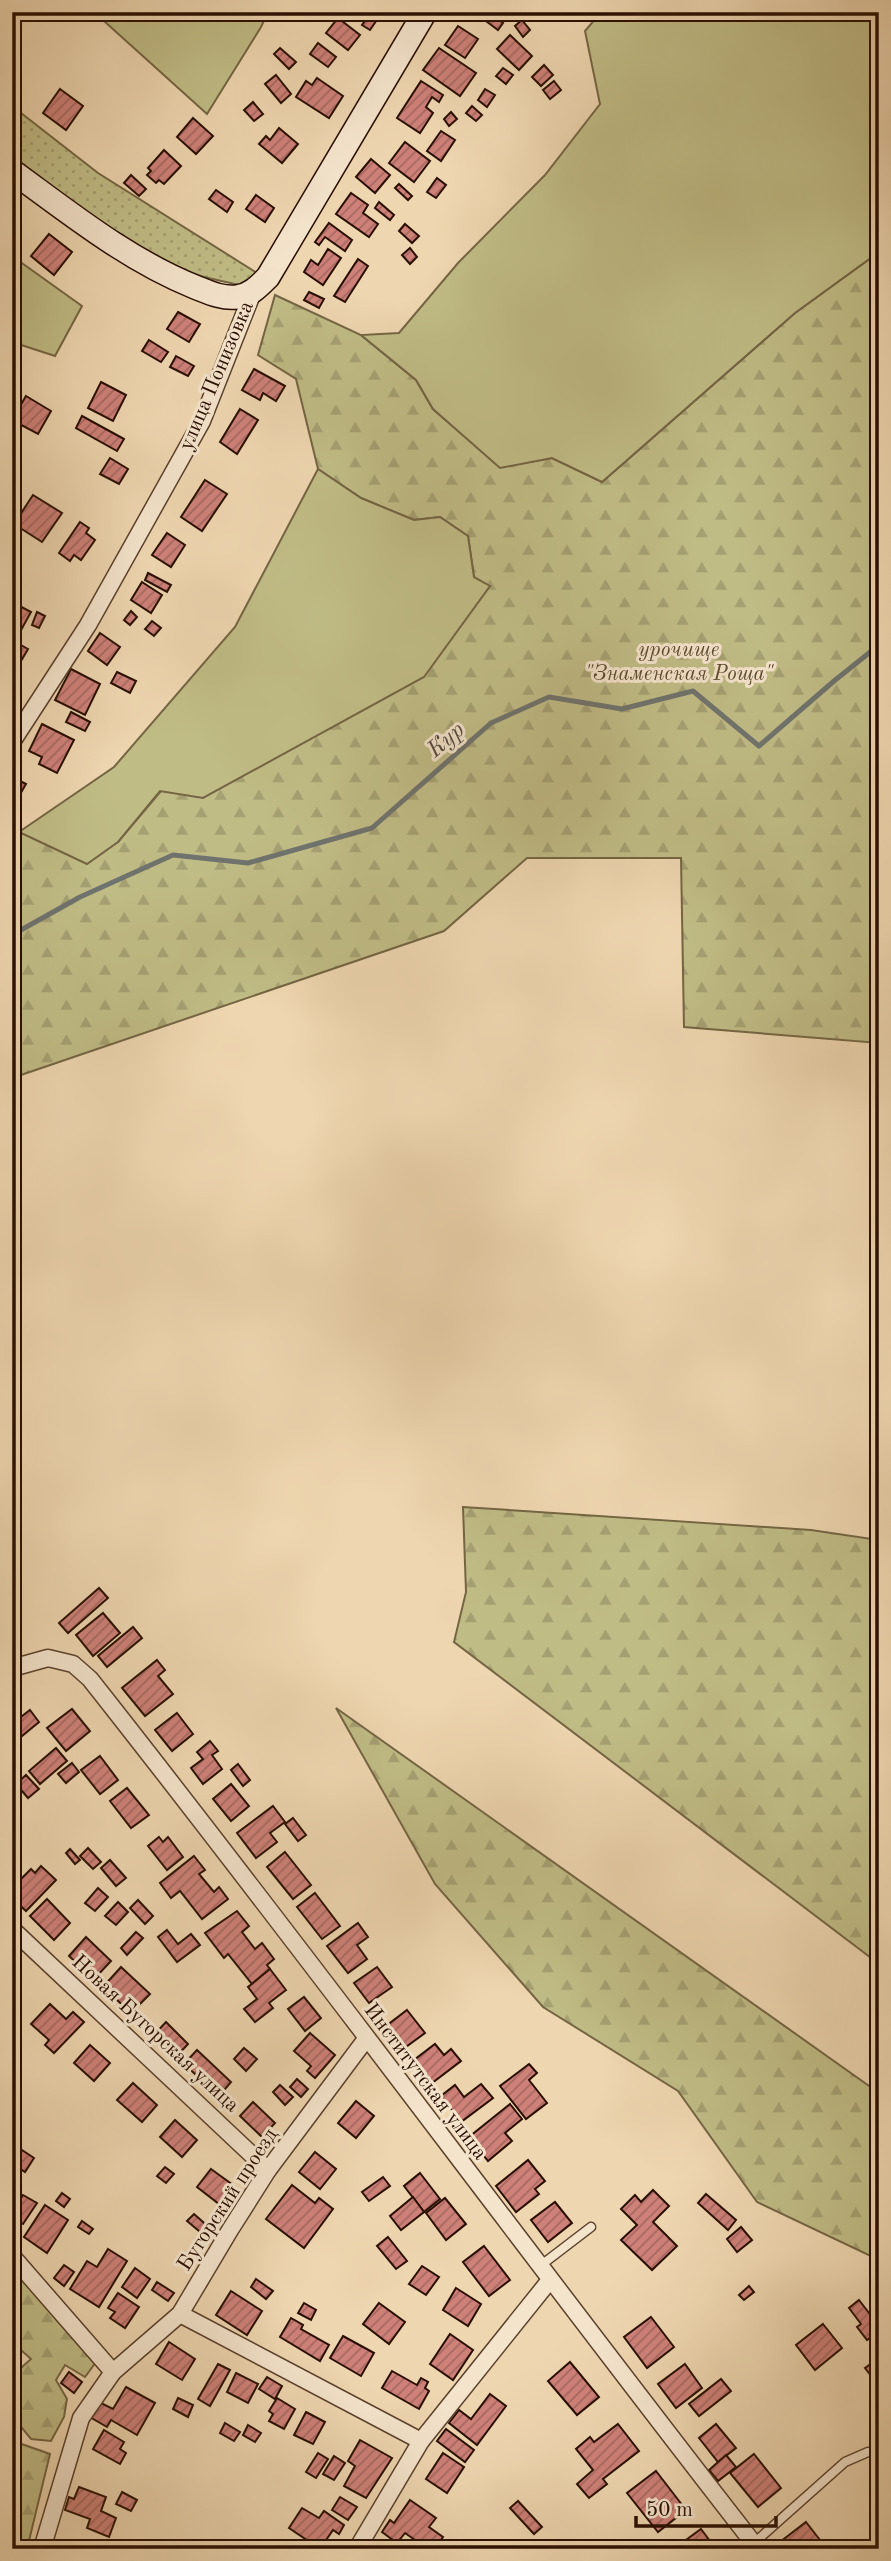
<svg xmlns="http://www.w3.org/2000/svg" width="891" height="2561" viewBox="0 0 891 2561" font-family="'Old Standard TT',serif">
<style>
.grass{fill:url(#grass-dots);stroke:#746543;stroke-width:2}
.forest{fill:url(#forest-firs);stroke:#746543;stroke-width:2}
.green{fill:#c0bc86;stroke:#746543;stroke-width:2}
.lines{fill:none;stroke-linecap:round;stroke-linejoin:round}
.stream{stroke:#6f736d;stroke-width:5}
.building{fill:url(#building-hatch);stroke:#290e00;stroke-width:2}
.service-casing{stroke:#5a402c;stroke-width:11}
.minor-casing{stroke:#5a402c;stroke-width:19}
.secondary-casing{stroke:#290e00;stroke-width:26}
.service{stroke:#f4e4cc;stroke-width:8}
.minor{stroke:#f4e4cc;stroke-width:16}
.secondary{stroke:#f4e4cc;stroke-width:23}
.labels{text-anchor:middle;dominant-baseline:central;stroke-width:6;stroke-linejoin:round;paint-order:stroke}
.street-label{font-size:21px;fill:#290e00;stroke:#f4e4cc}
.park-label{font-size:21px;font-style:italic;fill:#5e4b2f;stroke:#f4e4cc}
.water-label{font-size:23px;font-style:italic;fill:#52493f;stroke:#f4e4cc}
</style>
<defs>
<pattern id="grass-dots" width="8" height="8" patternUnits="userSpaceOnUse" patternTransform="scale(1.75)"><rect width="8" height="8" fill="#c0bc86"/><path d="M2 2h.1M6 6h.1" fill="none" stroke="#a5a072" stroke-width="1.8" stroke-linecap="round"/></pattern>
<pattern id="forest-firs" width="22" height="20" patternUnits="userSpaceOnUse" patternTransform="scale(1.75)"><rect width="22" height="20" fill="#c0bc86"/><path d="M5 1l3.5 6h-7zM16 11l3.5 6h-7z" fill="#a5a072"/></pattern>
<pattern id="building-hatch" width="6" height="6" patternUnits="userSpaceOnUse" patternTransform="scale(1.75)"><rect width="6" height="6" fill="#ce8179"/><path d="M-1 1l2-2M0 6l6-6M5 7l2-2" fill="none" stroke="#a76861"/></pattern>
</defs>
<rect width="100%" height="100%" fill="#eed6b0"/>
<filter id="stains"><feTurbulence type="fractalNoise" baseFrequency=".00286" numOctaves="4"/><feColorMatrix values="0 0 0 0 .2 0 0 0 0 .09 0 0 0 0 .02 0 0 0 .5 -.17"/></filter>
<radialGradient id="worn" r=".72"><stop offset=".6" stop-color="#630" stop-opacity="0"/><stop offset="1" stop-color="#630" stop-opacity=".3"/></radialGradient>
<path class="grass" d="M12,106L98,173L257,273L239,285L204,277L160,263L12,162Z"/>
<g class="forest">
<path d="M879,252V1043L684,1027L681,858H527L444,931L12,1078V821L19,832L118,842L161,791L489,586L474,577L468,536L440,517L414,520L361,498L318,469L296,379L258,355L275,295L361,335L416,380L433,409L500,467L552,458L602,482L795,313Z"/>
<path d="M463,1507L811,1530L879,1540V1964L454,1642L466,1592Z"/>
<path d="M336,1708L879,2093V2260L757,2202L678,2091L543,2007L435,1884Z"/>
<path d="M12,2267L96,2362L85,2377L65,2365L56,2380L67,2399L64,2417L51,2441L31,2439L13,2417L12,2376L31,2359L12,2342Z"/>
<path d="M12,2439L16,2442L50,2454L27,2549H12Z"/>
</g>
<g class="green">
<path d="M94,12H268L261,27L207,114Z"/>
<path d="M601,12H879V252L795,313L602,482L552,458L500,468L433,409L416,380L361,335L399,333L458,263L545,175L600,104L585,31Z"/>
<path d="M12,256L82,306L55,356L12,342Z"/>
<path d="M318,469L361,498L414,520L440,517L468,536L474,577L490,586L424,677L203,798L160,791L118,842L87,864L19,832L114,767L235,627Z"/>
</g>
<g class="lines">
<path class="stream" d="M12,935L80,897L173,855L248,863L372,828L491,723L549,697L622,709L693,691L759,746L834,681L879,645"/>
</g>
<g class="building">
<path d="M371,12L381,14L370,30L362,25Z"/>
<path d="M491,14L503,23L498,30L486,21Z"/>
<path d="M338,18L360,35L348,50L326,33Z"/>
<path d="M522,20L530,30L523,37L515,26Z"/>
<path d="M458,26L478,39L465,58L445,45Z"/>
<path d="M510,35L532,56L519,70L497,49Z"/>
<path d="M318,43L336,57L328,67L310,54Z"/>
<path d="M280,48L296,62L289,69L274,54Z"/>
<path d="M439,48L476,73L460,96L423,70Z"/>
<path d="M544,65L553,75L541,86L532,77Z"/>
<path d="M503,68L513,75L506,84L496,76Z"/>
<path d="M276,75L291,94L281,103L265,84Z"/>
<path d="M317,78L343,96L329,118L296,97L306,81L312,85Z"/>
<path d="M421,81L443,95L439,102L432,97L426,107L433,113L420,133L397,118Z"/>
<path d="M554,81L561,90L550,99L543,90Z"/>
<path d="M60,89L83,106L66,130L43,113Z"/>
<path d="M485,89L495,95L487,107L478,100Z"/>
<path d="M253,102L263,114L254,121L244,110Z"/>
<path d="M472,106L482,115L476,121L466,113Z"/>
<path d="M451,112L457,119L449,126L444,119Z"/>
<path d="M193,118L213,136L196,154L177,137Z"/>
<path d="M279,128L298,144L282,163L259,144L266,136L270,140Z"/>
<path d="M441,131L455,140L441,161L427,151Z"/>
<path d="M405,142L430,161L414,182L389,163Z"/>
<path d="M164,150L181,166L164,184L159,180L156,183L147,175L151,171L148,168Z"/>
<path d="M371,159L390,175L375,193L356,177Z"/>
<path d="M131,175L146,189L139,196L124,183Z"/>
<path d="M437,178L446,185L436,198L427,192Z"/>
<path d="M399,184L412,196L408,200L395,188Z"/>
<path d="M216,190L233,202L227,212L209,199Z"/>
<path d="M351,193L368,205L363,213L378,224L369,237L336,214Z"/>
<path d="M256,195L274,208L265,222L246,209Z"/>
<path d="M379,202L394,215L390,220L375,208Z"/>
<path d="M329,223L352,240L345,251L325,237L319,245L315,242Z"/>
<path d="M405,224L419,236L412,243L399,231Z"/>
<path d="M49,234L72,252L54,275L31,256Z"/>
<path d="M410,248L417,257L410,264L402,255Z"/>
<path d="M328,249L341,258L323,285L304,272L311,260L318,265Z"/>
<path d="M358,259L368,266L345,302L334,296Z"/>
<path d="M309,292L324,299L319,308L304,300Z"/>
<path d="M178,312L200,324L189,342L167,329Z"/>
<path d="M149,340L168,352L161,362L142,351Z"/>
<path d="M176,356L194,366L188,376L170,367Z"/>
<path d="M254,369L285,386L276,401L263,393L260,400L242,390Z"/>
<path d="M101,382L126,395L113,421L88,408Z"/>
<path d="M26,396L51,411L38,434L12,420Z"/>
<path d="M240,409L258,420L237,454L220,442Z"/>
<path d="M82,416L124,439L117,451L76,428Z"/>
<path d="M110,458L128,469L119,484L100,474Z"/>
<path d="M205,480L227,494L202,531L181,517Z"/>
<path d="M33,495L62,513L42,542L14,524Z"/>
<path d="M80,522L89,528L86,533L95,540L81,560L74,555L70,561L59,553Z"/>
<path d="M167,533L185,545L171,567L152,555Z"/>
<path d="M148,573L171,585L167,592L145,580Z"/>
<path d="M142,582L162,595L151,613L131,600Z"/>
<path d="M12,602L31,612L20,632L12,628Z"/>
<path d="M131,611L137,617L130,625L124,620Z"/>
<path d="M37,612L45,616L39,628L32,625Z"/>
<path d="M152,621L161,628L154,636L145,629Z"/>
<path d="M100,633L120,647L107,665L88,651Z"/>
<path d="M12,640L28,649L14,673L12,672Z"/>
<path d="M71,669L100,684L85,715L55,700Z"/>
<path d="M117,672L136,681L130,693L111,683Z"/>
<path d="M71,712L90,722L85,731L66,722Z"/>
<path d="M42,724L74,740L57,773L39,764L42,757L29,751Z"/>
<path d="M14,778L26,784L15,803L12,802V782Z"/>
<path d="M99,1588L108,1598L68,1633L59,1623Z"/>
<path d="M103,1613L120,1633L93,1656L76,1635Z"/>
<path d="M133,1627L142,1638L107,1667L98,1656Z"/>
<path d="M157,1660L165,1670L158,1676L173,1694L145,1716L122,1688Z"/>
<path d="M72,1709L90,1731L66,1751L47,1728Z"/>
<path d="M30,1710L39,1722L22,1736L12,1724Z"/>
<path d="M177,1713L193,1734L172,1751L155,1730Z"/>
<path d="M210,1741L218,1751L212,1755L222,1769L203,1784L191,1768L203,1759L197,1752Z"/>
<path d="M56,1748L67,1761L40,1784L29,1771Z"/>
<path d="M100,1756L118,1780L100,1794L81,1770Z"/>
<path d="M72,1763L79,1772L66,1783L58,1774Z"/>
<path d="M238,1764L250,1780L243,1786L231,1770Z"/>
<path d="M26,1775L39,1789L28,1798L16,1784Z"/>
<path d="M231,1784L249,1806L231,1821L213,1799Z"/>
<path d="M127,1788L149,1815L131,1828L110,1801Z"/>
<path d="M273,1806L285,1822L270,1833L277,1842L256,1858L237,1833Z"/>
<path d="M293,1818L306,1835L298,1841L285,1824Z"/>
<path d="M159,1837L163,1842L168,1837L183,1857L167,1870L148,1846Z"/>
<path d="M88,1848L101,1862L93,1869L80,1856Z"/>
<path d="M70,1849L80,1860L75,1864L66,1853Z"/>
<path d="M285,1852L311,1885L293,1899L267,1867Z"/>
<path d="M194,1856L205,1870L199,1874L214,1892L219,1887L228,1899L202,1919L180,1891L171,1898L160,1883Z"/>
<path d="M110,1860L126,1878L116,1886L101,1868Z"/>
<path d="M41,1866L56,1880L26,1911L12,1898V1880L15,1876L19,1881L31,1869L35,1873Z"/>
<path d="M98,1888L108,1897L95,1911L85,1903Z"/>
<path d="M315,1893L340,1926L322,1939L297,1907Z"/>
<path d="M47,1899L70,1923L54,1940L30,1916Z"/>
<path d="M138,1900L153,1916L145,1924L130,1908Z"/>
<path d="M118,1902L128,1912L116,1925L105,1916Z"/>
<path d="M237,1911L249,1926L242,1932L255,1949L262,1943L274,1959L267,1965L270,1969L252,1984L228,1954L224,1958L205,1933Z"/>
<path d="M358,1923L368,1937L357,1945L367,1959L348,1973L327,1946Z"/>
<path d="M167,1930L178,1944L191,1934L200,1945L177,1962L158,1937Z"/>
<path d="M136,1932L143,1938L127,1955L121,1948Z"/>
<path d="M86,1937L111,1961L94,1979L69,1956Z"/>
<path d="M121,1967L150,1994L131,2013L103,1987Z"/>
<path d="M377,1967L392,1987L369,2003L354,1983Z"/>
<path d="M270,1969L286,1990L269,2003L273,2008L255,2022L244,2009L257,1999L248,1987Z"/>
<path d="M304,1997L321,2018L305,2031L288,2009Z"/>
<path d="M50,2004L66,2019L73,2012L84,2022L54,2053L45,2045L49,2040L31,2024Z"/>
<path d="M407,2010L425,2033L403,2049L386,2026Z"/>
<path d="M166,2022L188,2044L176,2057L153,2036Z"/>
<path d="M310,2033L335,2055L315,2078L307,2071L311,2066L294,2051Z"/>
<path d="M435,2044L444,2055L451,2049L461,2061L432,2083L414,2060Z"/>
<path d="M90,2045L110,2063L94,2081L74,2063Z"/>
<path d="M244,2048L257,2059L246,2071L234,2059Z"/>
<path d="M197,2050L231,2082L219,2096L184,2064Z"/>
<path d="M529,2064L537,2073L529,2080L547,2103L526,2119L500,2086Z"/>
<path d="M297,2079L308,2089L301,2097L290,2087Z"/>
<path d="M133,2083L157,2105L142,2122L117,2100Z"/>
<path d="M481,2084L493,2098L461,2122L441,2096L455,2085L464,2097Z"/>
<path d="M280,2085L293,2097L285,2105L273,2092Z"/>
<path d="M356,2101L374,2116L356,2138L338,2123Z"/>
<path d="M253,2102L275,2123L262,2137L240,2116Z"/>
<path d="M510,2104L522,2119L505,2133L512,2141L488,2161L469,2137Z"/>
<path d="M175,2120L197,2140L182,2157L160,2137Z"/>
<path d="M22,2150L34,2158L25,2172L13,2164Z"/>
<path d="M315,2152L336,2169L320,2189L299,2172Z"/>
<path d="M528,2160L545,2181L535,2189L539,2194L516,2212L496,2186Z"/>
<path d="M165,2167L174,2174L166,2183L157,2176Z"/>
<path d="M211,2169L233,2185L219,2204L197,2187Z"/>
<path d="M420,2173L440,2199L424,2212L404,2186Z"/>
<path d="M383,2177L390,2186L369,2201L362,2192Z"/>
<path d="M292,2185L315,2203L319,2198L333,2209L304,2248L266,2219Z"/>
<path d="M653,2190L669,2206L653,2222L677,2246L652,2270L621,2240L637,2225L621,2209L635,2195L641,2202Z"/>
<path d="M62,2193L70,2199L64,2207L56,2201Z"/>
<path d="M706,2194L736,2220L728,2230L698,2203Z"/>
<path d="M23,2195L37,2203L23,2224L12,2217V2212Z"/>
<path d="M413,2197L424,2212L401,2230L390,2216Z"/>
<path d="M445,2198L466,2224L446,2240L426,2213Z"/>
<path d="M555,2202L572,2223L548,2242L531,2220Z"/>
<path d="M45,2205L68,2220L47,2253L24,2237Z"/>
<path d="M194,2214L211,2229L205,2236L187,2221Z"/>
<path d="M82,2221L93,2229L89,2234L78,2227Z"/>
<path d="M741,2227L752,2240L737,2252L727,2239Z"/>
<path d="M388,2237L407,2261L396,2269L377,2246Z"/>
<path d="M484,2246L510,2280L489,2296L463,2262Z"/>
<path d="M108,2249L127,2261L99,2307L70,2289L87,2261L97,2267Z"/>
<path d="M64,2265L74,2272L64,2286L54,2278Z"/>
<path d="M422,2266L439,2277L426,2295L409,2284Z"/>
<path d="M135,2268L150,2279L137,2298L122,2287Z"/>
<path d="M256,2279L273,2291L266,2299L251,2287Z"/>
<path d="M157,2282L174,2293L168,2301L152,2290Z"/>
<path d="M749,2286L754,2292L744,2300L739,2295Z"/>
<path d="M456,2288L481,2304L468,2326L443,2310Z"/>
<path d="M231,2291L262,2311L247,2335L216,2315Z"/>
<path d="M118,2293L139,2307L125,2328L110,2318L115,2312L108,2308Z"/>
<path d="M859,2300L879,2326V2331L867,2340L857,2327L861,2324L849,2308Z"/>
<path d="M304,2303L316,2310L311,2320L298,2313Z"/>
<path d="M379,2303L405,2322L389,2344L363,2324Z"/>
<path d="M651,2317L674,2347L647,2368L624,2337Z"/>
<path d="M291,2318L303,2325L301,2329L329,2345L320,2361L280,2337Z"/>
<path d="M823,2324L842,2348L815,2370L796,2345Z"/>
<path d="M450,2334L473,2350L453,2380L430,2364Z"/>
<path d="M343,2336L374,2353L361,2376L330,2358Z"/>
<path d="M169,2342L195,2359L182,2380L156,2364Z"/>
<path d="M879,2358V2386L865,2368Z"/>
<path d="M570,2362L599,2397L577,2415L548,2381Z"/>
<path d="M218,2364L230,2370L210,2406L198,2399Z"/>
<path d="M685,2364L702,2388L676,2408L658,2384Z"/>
<path d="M392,2371L417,2385L421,2378L428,2382L425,2388L429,2391L419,2409L382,2388Z"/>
<path d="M69,2372L82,2382L74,2393L61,2383Z"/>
<path d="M236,2373L258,2384L248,2403L227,2392Z"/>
<path d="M267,2377L282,2386L275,2399L259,2389Z"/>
<path d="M721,2379L731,2391L699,2416L689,2404Z"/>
<path d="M126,2387L155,2403L137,2435L111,2420L107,2427L88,2416L97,2401L113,2409Z"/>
<path d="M490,2394L506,2406L477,2445L449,2423L459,2410L471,2419Z"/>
<path d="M178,2398L193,2405L188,2417L173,2409Z"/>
<path d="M277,2398L295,2409L284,2429L269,2421L273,2414L269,2411Z"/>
<path d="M306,2412L325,2422L313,2444L294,2435Z"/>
<path d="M225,2423L240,2432L234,2441L220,2433Z"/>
<path d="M618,2424L639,2451L603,2479L607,2484L589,2498L577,2484L593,2470L576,2449L590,2437L594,2442Z"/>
<path d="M716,2424L736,2448L718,2462L699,2438Z"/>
<path d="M248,2425L261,2433L255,2442L243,2435Z"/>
<path d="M446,2429L474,2450L465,2462L437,2441Z"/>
<path d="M104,2430L124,2442L120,2449L126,2453L120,2464L93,2449Z"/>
<path d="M360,2440L392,2458L366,2498L344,2486L355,2466L348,2461Z"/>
<path d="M318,2453L328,2459L316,2478L306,2472Z"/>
<path d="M443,2453L464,2467L447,2493L426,2479Z"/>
<path d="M754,2454L781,2488L758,2507L730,2473Z"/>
<path d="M726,2455L736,2467L718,2481L709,2470Z"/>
<path d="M334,2456L345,2463L334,2480L323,2474Z"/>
<path d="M656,2471L686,2510L658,2532L627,2493Z"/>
<path d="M79,2487L106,2497L101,2511L116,2518L109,2537L87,2528L90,2519L65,2510L69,2497L74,2499Z"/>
<path d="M122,2492L137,2500L131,2511L116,2504Z"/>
<path d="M340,2497L357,2507L348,2520L332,2510Z"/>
<path d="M410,2500L436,2518L429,2527L443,2537L435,2549H428L405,2533L397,2543L382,2532L390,2520L394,2523Z"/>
<path d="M518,2501L542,2527L534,2534L510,2508Z"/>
<path d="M302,2508L319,2518L324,2511L344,2525L339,2534L333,2530L320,2549L289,2528Z"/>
<path d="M806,2522L820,2540L809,2549H785L780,2542Z"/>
<path d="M701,2529L716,2549H693L686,2540Z"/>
</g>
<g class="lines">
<defs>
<g id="service">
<path d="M540,2266L591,2227"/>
<path d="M754,2543L845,2462L868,2452H879"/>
</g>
<g id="minor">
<path d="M12,742L88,625L202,421L253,292"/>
<path d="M12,1668L48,1658L73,1664L90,1679C317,1966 533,2261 758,2549"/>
<path d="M12,1929L268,2170"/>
<path d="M12,2256L113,2372"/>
<path d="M180,2314L421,2441"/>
<path d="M42,2549L81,2418L113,2372L180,2314L230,2230L268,2170L366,2039"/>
<path d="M357,2549L421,2441L550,2280"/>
</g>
<path id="secondary" d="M12,171C71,214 128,260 195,287C208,292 222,299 237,297C251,295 259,286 268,277L425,12"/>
</defs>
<use href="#service" class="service-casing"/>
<use href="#minor" class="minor-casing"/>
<use href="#secondary" class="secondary-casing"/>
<use href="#service" class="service"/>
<use href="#minor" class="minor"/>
<use href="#secondary" class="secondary"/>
</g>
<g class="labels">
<g class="street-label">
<text transform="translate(217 376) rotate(-67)">улица Понизовка</text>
<text transform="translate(155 2034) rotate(43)">Новая Бугорская улица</text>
<text transform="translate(425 2082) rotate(53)">Институтская улица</text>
<text transform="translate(228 2200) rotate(-57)">Бугорский проезд</text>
</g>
<g class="park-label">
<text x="679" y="650">урочище<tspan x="679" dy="24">"Знаменская Роща"</tspan></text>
</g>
<g class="water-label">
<text transform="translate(446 740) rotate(-41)">Кур</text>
</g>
</g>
<rect width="891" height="2561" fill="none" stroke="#eed6b0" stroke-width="42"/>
<rect x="14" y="14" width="863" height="2533" fill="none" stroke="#290e00" stroke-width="3.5"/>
<rect x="21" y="21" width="849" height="2519" fill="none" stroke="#290e00" stroke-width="2"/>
<path d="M636 2516v10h140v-10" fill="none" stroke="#290e00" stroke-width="3.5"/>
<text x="646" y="2516" font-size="21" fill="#290e00" stroke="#f4e4cc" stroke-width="5" paint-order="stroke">50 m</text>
<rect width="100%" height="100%" filter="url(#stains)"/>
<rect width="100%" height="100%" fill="url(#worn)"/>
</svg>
